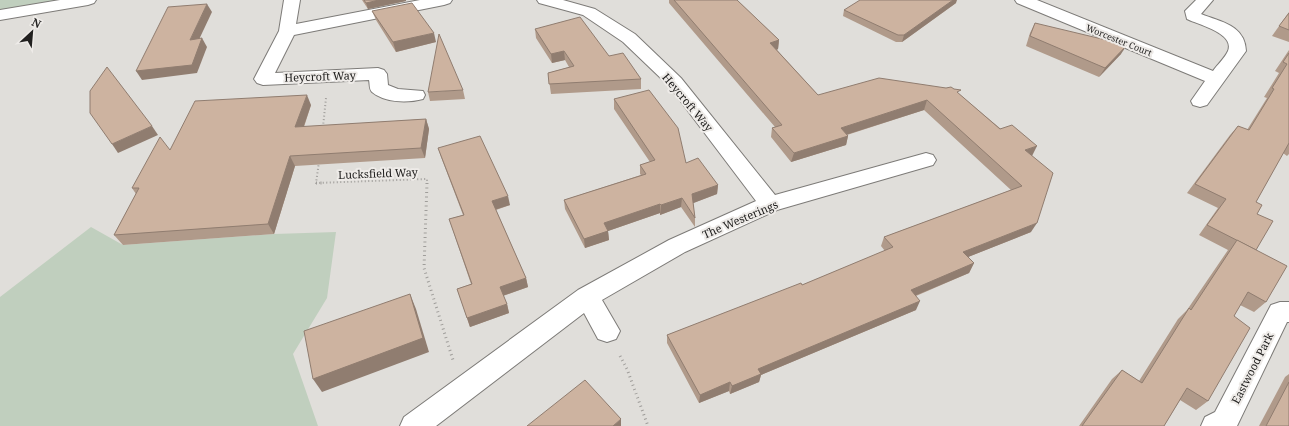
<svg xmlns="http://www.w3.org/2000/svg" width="1289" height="426" viewBox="0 0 1289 426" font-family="'Noto Serif',serif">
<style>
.green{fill:#c0cfbe}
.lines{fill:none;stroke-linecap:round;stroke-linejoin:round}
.minor-casing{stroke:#7d7b78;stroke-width:2}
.path-far1{stroke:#9f9d9a;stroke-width:2;stroke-dasharray:1 2.5;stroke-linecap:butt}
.path{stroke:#9f9d9a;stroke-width:3;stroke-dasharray:1 3.5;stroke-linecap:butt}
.minor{fill:#fff;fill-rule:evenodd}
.wall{fill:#b09a8a}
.shaded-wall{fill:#907d70}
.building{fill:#cdb3a0;stroke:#907d70}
.labels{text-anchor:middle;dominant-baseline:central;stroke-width:4;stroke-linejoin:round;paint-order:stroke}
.far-street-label{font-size:9px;fill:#21201f;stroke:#eeebe8}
.street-label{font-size:11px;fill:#21201f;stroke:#eeebe8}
</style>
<rect width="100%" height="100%" fill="#e0deda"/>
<g class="green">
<path d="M0,0H62L0,10Z"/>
<path d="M91,227L123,245L274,234L336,232L327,298L293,354L318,426H0V297Z"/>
</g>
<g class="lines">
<defs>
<g id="minor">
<path d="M60,0H96L94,3L88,5L0,20V10Z"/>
<path d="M284,0H300L296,24L420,0H452L450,3L444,5L294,35L275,73L378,68L384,70L387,74L388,85L398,89L423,91L425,95L423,99C408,103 385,103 372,92C369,89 370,84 369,80L263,85L257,83L254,79L279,31Z"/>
<path d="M537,0H563L595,9L635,34L681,78L775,195L926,153L933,155L936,160L933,165L777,210L685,252L602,300L620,331L616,339L607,342L598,339L584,313L436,426H400L404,417L578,290L669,240L756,201L669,86L623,42L583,15L539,3Z"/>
<path d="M1015,0H1037L1213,71C1217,65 1225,58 1228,51C1235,33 1199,25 1187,19L1185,11L1196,0H1213L1201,14C1221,22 1245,25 1246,51L1207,105L1200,107L1193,105L1191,101L1205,81L1017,3Z"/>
<path d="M1280,302H1289V322H1287L1237,426H1201L1205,417L1215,412L1271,305Z"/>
</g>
</defs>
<use href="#minor" class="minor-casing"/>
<g class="path-far1">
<path d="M323,127L326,98"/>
<path d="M319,162L316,183L427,179V184"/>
</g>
<g class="path">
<path d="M316,183H324"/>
<path d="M427,183L424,268L453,360"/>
<path d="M620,356L627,369L648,426"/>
</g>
<use href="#minor" class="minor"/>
</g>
<g class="wall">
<path d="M362,0H406V1L368,9Z"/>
<path d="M669,0H737L779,40L778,49L777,50L818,95L959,94L1032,155L1031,232L968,257L974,263L969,273L916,296V310L761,375L759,382L730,394L729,391L699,403L667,343V335L802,285L885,251L881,246L884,237L1011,190L924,110L847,135L848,136L846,145L791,162L771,137L772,128L775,127L669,3Z"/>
<path d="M956,3L902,42H896L843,16L844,10Z"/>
<path d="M372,11L436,42L396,52L376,20Z"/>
<path d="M1289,12V42L1272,36Z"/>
<path d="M1035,23L1121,54L1099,77L1026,46L1030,33Z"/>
<path d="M535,29L609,56L641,79V89L551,94L548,73L569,67L565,60L552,63L536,38Z"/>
<path d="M1289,50V154L1287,156L1283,153L1256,202L1257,214L1256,250L1266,302L1254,312L1240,305L1234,316L1208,401L1196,410L1180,400L1164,426H1079L1112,379L1122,370L1139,381L1178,319L1187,310L1228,250L1199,235L1218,208L1187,193L1230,135L1238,126L1247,130L1267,98L1264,97L1279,73L1275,71Z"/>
<path d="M463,90L465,99L430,101L428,92Z"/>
<path d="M614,99L686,163L718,185L717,194L693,203L695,218V227L681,207L660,215V213L608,231L609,240L585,248L565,209L564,200L641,175L640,174V165L650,162L614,109Z"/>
<path d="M311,105L304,127L426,119L429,129L425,158L295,166L274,234L123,245L114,235L136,194L132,188L170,150Z"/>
<path d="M438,148L510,205L496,210L526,278L528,287L503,296L507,304L509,313L470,327L457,289L471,284L449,219L463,215L441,157Z"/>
<path d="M1289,374V426H1259L1285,377Z"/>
</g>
<g class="shaded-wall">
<path d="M379,0H406V1L368,9L366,3Z"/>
<path d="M953,0H957L956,3L902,42L904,35Z"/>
<path d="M207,4L212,12L195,48L190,40Z"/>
<path d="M434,33L436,42L396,52L393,42Z"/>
<path d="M202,38L207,47L197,73L142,80L136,71Z"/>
<path d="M779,40L778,49L769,52L770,43Z"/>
<path d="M1127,45L1121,54L1099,77L1105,68Z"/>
<path d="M564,51L565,60L552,63L551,54Z"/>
<path d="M307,95L311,105L300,137L295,127Z"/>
<path d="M927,100L924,110L839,137L841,128Z"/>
<path d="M426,119L429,129L425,158L421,148Z"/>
<path d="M152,126L158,135L118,153L112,144Z"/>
<path d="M848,136L846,145L791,162L794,153Z"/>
<path d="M1037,146L1032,156L1025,150Z"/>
<path d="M290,156L295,166L274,234L268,224Z"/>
<path d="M718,185L717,194L691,204L692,194Z"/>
<path d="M508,196L510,205L494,210L492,201Z"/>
<path d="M682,198L681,207L660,215L661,205Z"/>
<path d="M660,204V213L608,231L609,240L585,248L584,239L604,223Z"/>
<path d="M1037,223L1031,232L958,261L963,252Z"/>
<path d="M974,263L969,273L907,299L911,290Z"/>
<path d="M526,278L528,287L502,296L500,287Z"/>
<path d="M410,294L416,309L429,352L322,392L313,379Z"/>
<path d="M920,301L916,310L761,375L759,382L730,394L732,386L758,369Z"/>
<path d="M507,304L509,313L470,327L467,318Z"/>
<path d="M730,382L729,391L699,403L700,395Z"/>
<path d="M621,419V426H613Z"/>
</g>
<g class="building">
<path d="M364,0H379L366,3Z"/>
<path d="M674,0H737L779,40L770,43L818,95L879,78L946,88L951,87L954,89L961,90L957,92L1000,129L1012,125L1037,146L1025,150L1053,173L1037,223L963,252L974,263L911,290L920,301L758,369L761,374L732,386L730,382L700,395L667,335L801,283L802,285L893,247L884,237L1022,186L927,100L841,128L848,136L794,153L772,128L782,125Z"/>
<path d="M860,0H953L904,35H898L844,10Z"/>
<path d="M412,3L434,33L393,42L372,11Z"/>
<path d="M207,4L190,40L202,38L192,65L136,71L168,7Z"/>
<path d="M1289,13V30L1279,26Z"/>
<path d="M580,17L609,56L623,53L641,79L549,84L548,73L574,66L564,51L551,54L535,29Z"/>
<path d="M1035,23L1127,45L1105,68L1030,36Z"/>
<path d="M439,34L463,90L428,92Z"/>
<path d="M1289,53V143L1256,202L1262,205L1257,214L1273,221L1256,250L1207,225L1226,199L1195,184L1238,126L1249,130L1274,89L1272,88L1287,64L1283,62Z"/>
<path d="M107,67L152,126L112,144L90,113V91Z"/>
<path d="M649,90L678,128L686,163L698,158L718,185L692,194L695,218L682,198L661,205L660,204L604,223L608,231L584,239L564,200L646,174L640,165L655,160L614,99Z"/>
<path d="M307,95L295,127L426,119L421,148L290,156L268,224L114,235L139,188H132L160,137L170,150L195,101Z"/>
<path d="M480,136L508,196L492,201L526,278L500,287L507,304L467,318L457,289L472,284L449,219L464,215L438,148Z"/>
<path d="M1237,240L1287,266L1266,302L1248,292L1234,316L1250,328L1208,401L1187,388L1164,426H1082L1122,370L1142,383L1189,308L1191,310Z"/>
<path d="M410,294L423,338L313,379L304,331Z"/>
<path d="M585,380L621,419L613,426H527Z"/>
<path d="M1289,382V426H1266Z"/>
</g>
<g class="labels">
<g class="far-street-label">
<text transform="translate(1119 40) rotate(22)">Worcester Court</text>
</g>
<g class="street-label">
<text transform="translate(320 76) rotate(-2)">Heycroft Way</text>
<text transform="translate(688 102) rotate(50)">Heycroft Way</text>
<text transform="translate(378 173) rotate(-2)">Lucksfield Way</text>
<text transform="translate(740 219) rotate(-23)">The Westerings</text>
<text transform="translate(1252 368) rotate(-63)">Eastwood Park</text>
</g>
</g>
<g transform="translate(32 32) rotate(26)" stroke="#eeebe8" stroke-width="3" paint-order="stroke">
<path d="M0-3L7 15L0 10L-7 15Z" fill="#21201f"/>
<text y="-6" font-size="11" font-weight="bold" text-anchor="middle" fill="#21201f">N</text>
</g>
</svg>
